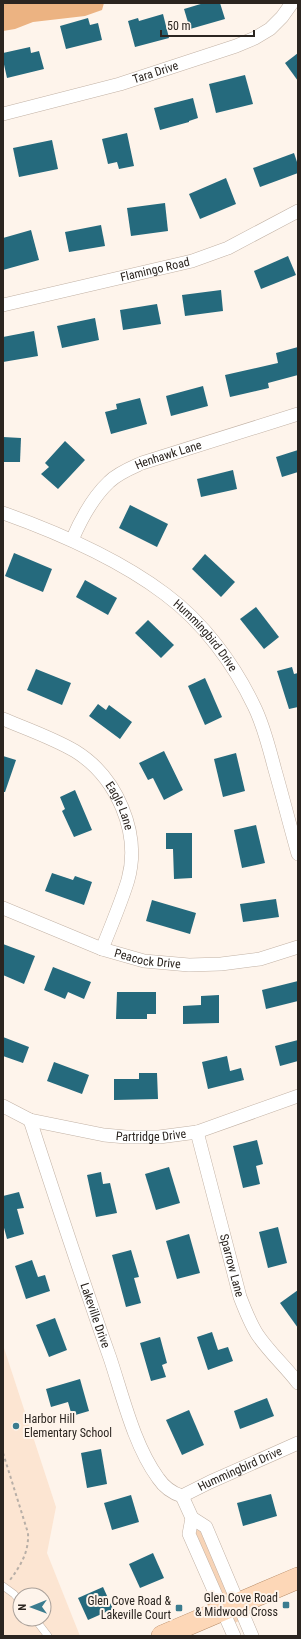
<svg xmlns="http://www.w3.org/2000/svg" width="301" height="1639" viewBox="0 0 301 1639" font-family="'Roboto Condensed',sans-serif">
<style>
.built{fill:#fce5d2;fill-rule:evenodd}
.green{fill:#f7d4b7}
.forest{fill:#ecb382}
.building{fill:#256a7d}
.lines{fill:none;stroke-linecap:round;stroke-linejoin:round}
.lane-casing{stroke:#c2b2a5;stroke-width:8}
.street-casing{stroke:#c2b2a5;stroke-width:14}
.primary-casing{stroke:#b28763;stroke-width:22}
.path{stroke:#b8afa7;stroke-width:2;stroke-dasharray:3 3;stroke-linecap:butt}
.lane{stroke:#fff;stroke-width:7}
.street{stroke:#fff;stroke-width:13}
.primary{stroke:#fdd7b7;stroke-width:21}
.poi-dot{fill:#3b7c8f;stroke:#fef4eb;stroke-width:1.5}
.labels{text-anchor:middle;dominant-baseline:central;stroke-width:4;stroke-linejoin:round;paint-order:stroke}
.street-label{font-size:12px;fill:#2b2520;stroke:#fef4eb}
.poi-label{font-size:12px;fill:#2b2520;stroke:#fef4eb;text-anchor:end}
</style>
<rect width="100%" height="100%" fill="#fef4eb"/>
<path class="built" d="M3,1345L56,1507L47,1553L80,1636H3ZM20,1595H44V1619H20Z"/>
<path class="green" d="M192,1518L206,1527L244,1619L229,1625L189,1534Z"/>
<path class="forest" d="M3,3H104L102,10L85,16L33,22L15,29L3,31Z"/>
<g class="building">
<path d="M204,3H220L225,19L190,29L184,9Z"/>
<path d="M163,14L169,38L135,47L128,21L138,18L139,21Z"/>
<path d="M88,18L90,25L98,23L102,40L66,49L60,26Z"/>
<path d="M30,47L31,53L39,51L44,69L7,78L3,60V53Z"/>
<path d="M298,53V81L285,63Z"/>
<path d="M245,75L253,104L216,113L209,84Z"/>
<path d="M193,98L198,118L189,121V122L160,130L154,108Z"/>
<path d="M127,133L134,166L119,169L117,162L108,164L102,139Z"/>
<path d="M52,140L58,169L19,177L13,148Z"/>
<path d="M294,153L298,165V173L260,187L253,168Z"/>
<path d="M226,178L236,204L200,219L189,194Z"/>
<path d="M165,203L168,231L131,236L127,208Z"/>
<path d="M101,225L105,246L69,252L65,232Z"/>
<path d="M31,230L39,260L3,270V238Z"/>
<path d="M288,256L296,275L261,289L254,271Z"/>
<path d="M221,290L223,311L185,316L182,295Z"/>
<path d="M157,304L161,324L123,330L120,310Z"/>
<path d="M95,318L99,340L62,348L57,326Z"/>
<path d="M34,331L38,356L3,362V337Z"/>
<path d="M298,347V375L268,383L269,388L230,397L225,375L278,363L276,353Z"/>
<path d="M203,386L208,406L171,416L166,396Z"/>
<path d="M140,398L147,424L111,434L105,412L117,409L116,404Z"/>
<path d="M3,437L21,438L20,462H3Z"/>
<path d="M65,441L85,460L58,489L41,474L49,467L45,463Z"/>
<path d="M298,450V472L282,477L276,457Z"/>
<path d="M233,470L237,489L201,497L197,479Z"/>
<path d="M130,505L168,524L157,547L119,528Z"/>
<path d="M14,553L52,569L43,592L5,576Z"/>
<path d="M205,554L235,582L221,597L192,569Z"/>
<path d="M85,580L117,598L108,615L76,597Z"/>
<path d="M256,607L279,637L264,649L240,619Z"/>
<path d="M148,620L174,645L161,658L135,633Z"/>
<path d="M292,667L294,674L298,673V707L289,709L277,671Z"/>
<path d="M36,669L71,683L62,705L27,690Z"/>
<path d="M205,678L222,717L205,725L188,686Z"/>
<path d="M98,704L106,710L109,705L132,722L120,739L89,716Z"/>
<path d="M164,751L183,790L164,800L153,778L148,780L139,763Z"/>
<path d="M236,753L245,791L223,797L214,759Z"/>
<path d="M3,756L16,760L5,792H3Z"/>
<path d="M75,790L92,830L74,837L62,811L65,809L60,797Z"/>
<path d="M256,825L265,863L242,868L234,830Z"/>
<path d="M166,833H192V878L174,879L173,849H166Z"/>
<path d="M52,873L73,880L75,876L92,882L84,905L45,891Z"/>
<path d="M276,899L279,917L243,922L240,904Z"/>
<path d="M152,900L196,913L190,934L146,921Z"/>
<path d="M3,944L35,956L24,984L3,975Z"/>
<path d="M53,967L91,982L84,999L68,992L65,999L44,990Z"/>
<path d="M298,981V1001L266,1009L262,990Z"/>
<path d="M117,992H156V1014H147V1019H116Z"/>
<path d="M219,995V1023L183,1024V1006L201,1005V996Z"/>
<path d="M3,1037L29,1047L23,1063L3,1056Z"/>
<path d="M298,1040V1061L280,1066L275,1046Z"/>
<path d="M227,1056L230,1071L241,1068L244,1080L208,1089L202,1062Z"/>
<path d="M54,1062L89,1075L82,1094L47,1081Z"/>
<path d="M139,1073H157L158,1099L114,1100V1079H139Z"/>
<path d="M257,1140L263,1164L256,1166L260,1184L243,1188L233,1146Z"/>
<path d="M169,1167L180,1203L156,1210L145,1174Z"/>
<path d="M101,1172L103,1184L110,1183L117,1213L96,1217L87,1175Z"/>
<path d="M19,1192L24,1208L17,1209L24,1234L7,1239L3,1224V1196Z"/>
<path d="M278,1227L287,1263L268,1268L259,1232Z"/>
<path d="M189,1234L200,1273L177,1279L166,1241Z"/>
<path d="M131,1250L139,1277L134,1278L141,1303L126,1307L112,1255Z"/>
<path d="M32,1260L38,1277L45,1275L50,1291L26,1299L15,1266Z"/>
<path d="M298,1290V1328L280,1303Z"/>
<path d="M55,1318L67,1350L49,1357L36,1325Z"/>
<path d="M212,1332L218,1350L228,1347L233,1361L208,1370L197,1337Z"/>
<path d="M160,1337L167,1363L162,1365L166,1377L151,1381L140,1343Z"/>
<path d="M80,1379L89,1411L72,1416L68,1402L51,1407L46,1389Z"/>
<path d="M267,1398L274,1416L240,1429L234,1411Z"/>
<path d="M189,1410L204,1445L182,1455L166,1420Z"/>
<path d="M101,1449L107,1484L87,1488L81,1453Z"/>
<path d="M271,1494L277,1516L243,1526L237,1503Z"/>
<path d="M131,1495L139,1522L112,1530L104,1503Z"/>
<path d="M153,1553L164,1578L140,1588L129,1564Z"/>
<path d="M103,1587L113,1609L88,1620L78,1598Z"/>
</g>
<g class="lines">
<defs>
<g id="lane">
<path d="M3,1586L14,1594L20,1601"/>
<path d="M35,1619L48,1636"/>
</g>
<g id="street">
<path id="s1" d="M3,114L120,84L236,46L255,38L270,29L282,17L292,3"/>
<path id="s2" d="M3,305L192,261L228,248L298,211"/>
<path id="s3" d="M3,513C59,533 117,558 165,594C203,622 234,664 254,706C264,726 269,748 275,770C283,798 290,826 298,854"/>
<path id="s4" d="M72,540C81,519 92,498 109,482C118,473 131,468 142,463L298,414"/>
<path id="s5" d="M3,719C27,729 53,738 75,751C117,777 141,833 128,880C121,903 111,926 102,949"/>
<path id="s6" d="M3,908L102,949L144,961L189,965L221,964L260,959L298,947"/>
<path id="s7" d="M3,1106L30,1120L104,1135L126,1137H159L197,1132L298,1096"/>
<path id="s8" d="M30,1120C56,1200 82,1279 110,1358C123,1397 134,1445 158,1478C164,1487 172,1493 182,1496"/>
<path id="s9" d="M197,1132L240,1297C245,1310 250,1323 257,1334C269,1352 285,1366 298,1383"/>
<path id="s10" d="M182,1496L210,1482L298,1443"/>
<path d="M182,1496L192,1518"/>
<path d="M234,1636L189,1534L192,1518L206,1527L252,1636"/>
</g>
<path id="primary" d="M162,1636L298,1578"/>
</defs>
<use href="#lane" class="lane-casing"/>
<use href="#street" class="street-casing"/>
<use href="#primary" class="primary-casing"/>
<path class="path" d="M3,1453L28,1533C29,1552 21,1565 10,1580"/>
<use href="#lane" class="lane"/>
<use href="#street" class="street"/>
<use href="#primary" class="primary"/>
</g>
<g class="poi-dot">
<circle cx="16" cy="1426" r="4"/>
<rect x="282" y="1601" width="8" height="8" rx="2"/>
<rect x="175" y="1604" width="8" height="8" rx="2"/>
</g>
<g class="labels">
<g class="street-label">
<text stroke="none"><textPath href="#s1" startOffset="158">Tara Drive</textPath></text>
<text stroke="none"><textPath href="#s2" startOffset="156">Flamingo Road</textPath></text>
<text stroke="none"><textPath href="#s4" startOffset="135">Henhawk Lane</textPath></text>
<text stroke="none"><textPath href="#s3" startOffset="240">Hummingbird Drive</textPath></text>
<text stroke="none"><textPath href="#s5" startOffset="151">Eagle Lane</textPath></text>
<text stroke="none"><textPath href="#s6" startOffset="154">Peacock Drive</textPath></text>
<text stroke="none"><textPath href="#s7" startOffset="153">Partridge Drive</textPath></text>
<text stroke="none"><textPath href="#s9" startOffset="138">Sparrow Lane</textPath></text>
<text stroke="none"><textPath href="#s8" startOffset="206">Lakeville Drive</textPath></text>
<text stroke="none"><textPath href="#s10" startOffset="64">Hummingbird Drive</textPath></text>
</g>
<g class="poi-label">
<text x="24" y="1419" text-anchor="start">Harbor Hill<tspan x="24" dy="14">Elementary School</tspan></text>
<text x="278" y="1598">Glen Cove Road<tspan x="278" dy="14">&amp; Midwood Cross</tspan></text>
<text x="171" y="1601">Glen Cove Road &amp;<tspan x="171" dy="14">Lakeville Court</tspan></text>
</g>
</g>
<rect width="301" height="1639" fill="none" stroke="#2b2520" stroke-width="8"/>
<g transform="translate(32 1607) rotate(269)"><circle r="19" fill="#fef4eb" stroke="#aaa19a"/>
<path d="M0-3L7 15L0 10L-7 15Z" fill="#3b7c8f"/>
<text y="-6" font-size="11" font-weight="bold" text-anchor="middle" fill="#2b2520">N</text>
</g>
<path d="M161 30v6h93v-6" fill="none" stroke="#2b2520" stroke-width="2"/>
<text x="167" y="30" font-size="12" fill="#2b2520" stroke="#fef4eb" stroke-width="3" paint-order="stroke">50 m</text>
</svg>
